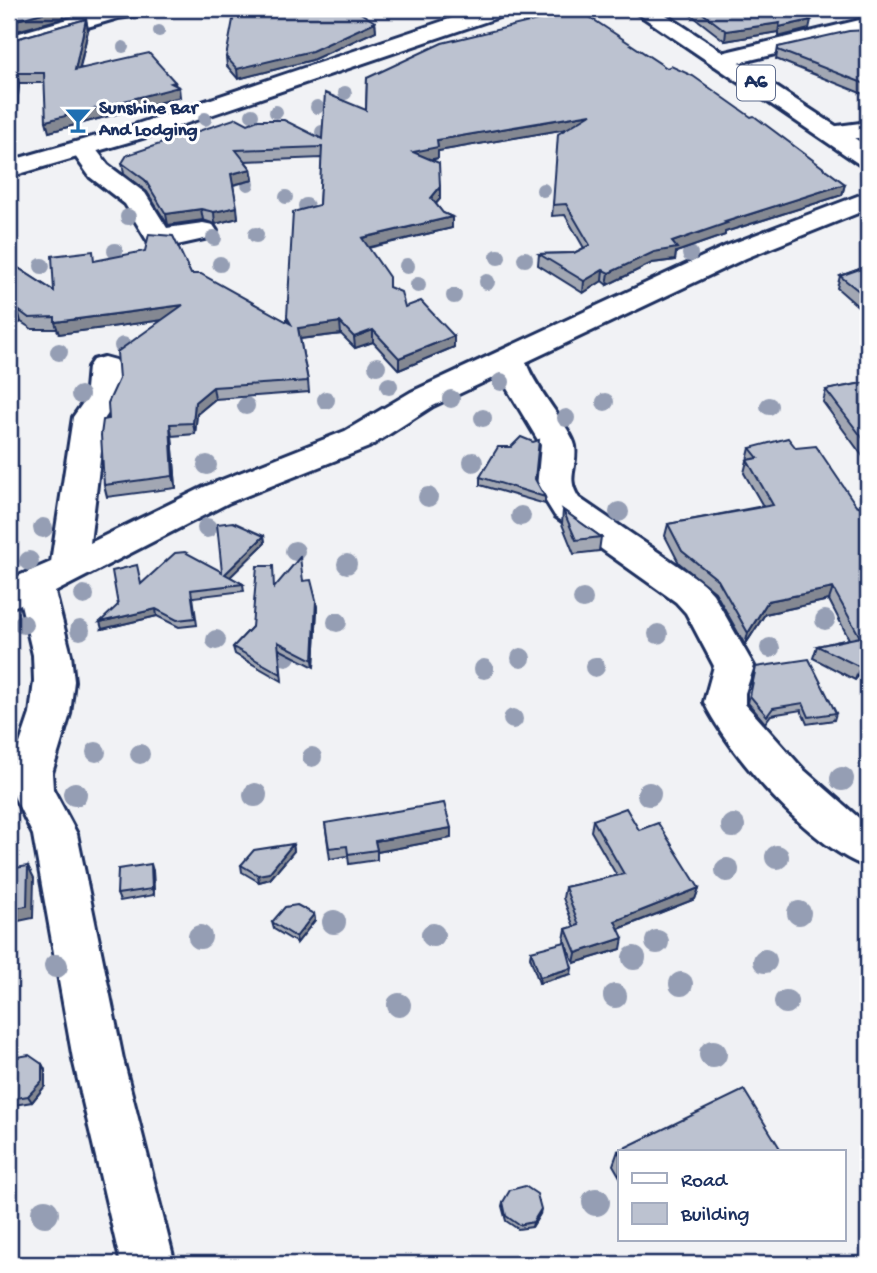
<svg xmlns="http://www.w3.org/2000/svg" width="877" height="1273" viewBox="0 0 877 1273" font-family="'Gochi Hand',sans-serif">
<style>
.lines{fill:none;stroke-linecap:round;stroke-linejoin:round}
.minor-casing{stroke:#1b2f5e;stroke-width:6}
.tertiary-casing{stroke:#1b2f5e;stroke-width:6}
.primary-casing{stroke:#1b2f5e;stroke-width:6}
.minor{fill:#fff;fill-rule:evenodd}
.tertiary{fill:#fff;fill-rule:evenodd}
.primary{fill:#fff;fill-rule:evenodd}
.tree{fill:#959eb4}
.wall{fill:#a2a7b3;stroke:#1b2f5e;stroke-width:2}
.shaded-wall{fill:#848892;stroke:#1b2f5e;stroke-width:2}
.building{fill:#bcc2d0;stroke:#1b2f5e;stroke-width:2}
.labels{text-anchor:middle;dominant-baseline:central;stroke-width:6;stroke-linejoin:round;paint-order:stroke}
.far-poi-label{font-size:19px;font-weight:bold;fill:#1b2f5e;stroke:#fff;text-anchor:start}
.shield{fill:#fff;stroke:#5f6d8e;stroke-width:2}
.shield-label{font-size:21px;font-weight:bold;fill:#1b2f5e}
</style>
<rect width="100%" height="100%" fill="#f1f2f5"/>
<filter id="ink" filterUnits="userSpaceOnUse"><feTurbulence type="fractalNoise" baseFrequency=".0143" numOctaves="2"/><feDisplacementMap in="SourceGraphic" scale="14" xChannelSelector="R" yChannelSelector="G"/><feConvolveMatrix kernelMatrix="1 2 1 2 8 2 1 2 1" color-interpolation-filters="sRGB"/></filter>
<g filter="url(#ink)">
<g class="lines">
<defs>
<g id="minor">
<path d="M103,9H151L148,14L118,18L9,50V36Z"/>
<path d="M868,18V32L721,67L713,65L709,60L713,55Z"/>
<path d="M868,122V138H822L818,133L822,128Z"/>
<path d="M83,141L92,144L108,165L145,193L167,228L203,223L213,225L217,231L213,237L177,245L148,242L125,204L90,177L70,149L74,144Z"/>
<path d="M868,192V209L746,258L526,362C534,388 572,429 575,446C578,468 565,477 579,498L702,582L713,594L754,666L745,693V704L804,770L868,826V867C812,849 729,755 704,702L714,666L686,613L676,602L555,516L537,487L541,445L499,375L433,406L369,447L228,503L55,592L71,655L74,681L70,714L52,773L53,789L77,834L123,1059L175,1264H121L73,1059L33,835L11,790L10,773L30,714L34,681L33,655L21,604L9,608V580L51,562L73,417L85,400L88,367L93,360L104,357L115,360C127,377 116,403 105,418L90,543L204,487L345,431L411,392L726,246Z"/>
</g>
<path id="tertiary" d="M479,9H511L508,14L149,136L9,177V161L131,126Z"/>
<path id="primary" d="M631,9H657L868,147V166L859,164Z"/>
</defs>
<use href="#minor" class="minor-casing"/>
<use href="#tertiary" class="tertiary-casing"/>
<use href="#primary" class="primary-casing"/>
<use href="#minor" class="minor"/>
<use href="#tertiary" class="tertiary"/>
<use href="#primary" class="primary"/>
</g>
<g class="tree">
<circle cx="159" cy="31" r="6"/>
<circle cx="123" cy="47" r="6"/>
<circle cx="345" cy="93" r="7"/>
<circle cx="317" cy="107" r="7"/>
<circle cx="276" cy="112" r="7"/>
<circle cx="252" cy="115" r="7"/>
<circle cx="205" cy="119" r="7"/>
<circle cx="322" cy="132" r="7"/>
<circle cx="248" cy="184" r="7"/>
<circle cx="543" cy="190" r="7"/>
<circle cx="286" cy="197" r="7"/>
<circle cx="306" cy="206" r="8"/>
<circle cx="128" cy="217" r="8"/>
<circle cx="256" cy="235" r="8"/>
<circle cx="214" cy="238" r="8"/>
<circle cx="115" cy="251" r="8"/>
<circle cx="690" cy="254" r="8"/>
<circle cx="498" cy="257" r="8"/>
<circle cx="525" cy="259" r="8"/>
<circle cx="220" cy="264" r="8"/>
<circle cx="42" cy="266" r="8"/>
<circle cx="407" cy="266" r="8"/>
<circle cx="487" cy="282" r="8"/>
<circle cx="418" cy="285" r="8"/>
<circle cx="454" cy="296" r="8"/>
<circle cx="123" cy="346" r="9"/>
<circle cx="59" cy="352" r="9"/>
<circle cx="377" cy="366" r="9"/>
<circle cx="501" cy="382" r="9"/>
<circle cx="389" cy="386" r="9"/>
<circle cx="80" cy="395" r="9"/>
<circle cx="451" cy="399" r="9"/>
<circle cx="326" cy="400" r="9"/>
<circle cx="605" cy="402" r="9"/>
<circle cx="246" cy="406" r="9"/>
<circle cx="769" cy="406" r="9"/>
<circle cx="483" cy="418" r="9"/>
<circle cx="566" cy="418" r="9"/>
<circle cx="473" cy="462" r="10"/>
<circle cx="207" cy="465" r="10"/>
<circle cx="428" cy="497" r="10"/>
<circle cx="619" cy="512" r="10"/>
<circle cx="521" cy="516" r="10"/>
<circle cx="43" cy="528" r="10"/>
<circle cx="207" cy="528" r="10"/>
<circle cx="295" cy="551" r="10"/>
<circle cx="29" cy="561" r="10"/>
<circle cx="347" cy="564" r="10"/>
<circle cx="84" cy="595" r="10"/>
<circle cx="583" cy="599" r="10"/>
<circle cx="825" cy="620" r="10"/>
<circle cx="337" cy="622" r="10"/>
<circle cx="23" cy="624" r="10"/>
<circle cx="80" cy="630" r="10"/>
<circle cx="658" cy="634" r="10"/>
<circle cx="216" cy="640" r="10"/>
<circle cx="770" cy="648" r="10"/>
<circle cx="286" cy="656" r="10"/>
<circle cx="521" cy="658" r="10"/>
<circle cx="595" cy="667" r="10"/>
<circle cx="484" cy="669" r="10"/>
<circle cx="513" cy="719" r="10"/>
<circle cx="96" cy="752" r="10"/>
<circle cx="140" cy="754" r="10"/>
<circle cx="312" cy="757" r="10"/>
<circle cx="842" cy="779" r="12"/>
<circle cx="75" cy="794" r="12"/>
<circle cx="649" cy="794" r="12"/>
<circle cx="255" cy="795" r="12"/>
<circle cx="733" cy="826" r="12"/>
<circle cx="777" cy="857" r="12"/>
<circle cx="727" cy="870" r="12"/>
<circle cx="799" cy="913" r="12"/>
<circle cx="334" cy="922" r="12"/>
<circle cx="433" cy="935" r="12"/>
<circle cx="200" cy="937" r="12"/>
<circle cx="657" cy="942" r="12"/>
<circle cx="634" cy="958" r="12"/>
<circle cx="765" cy="961" r="12"/>
<circle cx="56" cy="966" r="12"/>
<circle cx="681" cy="984" r="12"/>
<circle cx="615" cy="996" r="12"/>
<circle cx="786" cy="1002" r="12"/>
<circle cx="399" cy="1005" r="12"/>
<circle cx="713" cy="1054" r="14"/>
<circle cx="596" cy="1202" r="14"/>
<circle cx="45" cy="1213" r="14"/>
</g>
<g class="wall">
<path d="M681,9H794L809,29L778,37V32L725,41L694,17Z"/>
<path d="M86,19L88,30L80,68L175,85L180,97L49,132L45,83H19L14,148L9,141V41Z"/>
<path d="M375,22L376,31L312,60L238,79L227,66L226,57Z"/>
<path d="M868,30V96L776,59L778,47Z"/>
<path d="M367,78L845,184L842,195L725,232V235L676,252L675,260L652,263L607,285L602,281L583,293L538,265L539,254L574,253L584,248L565,215L552,216L553,205L566,129L438,151V158L431,160L440,199L436,204L443,213L452,217V228L368,248L389,287L405,307L454,336V347L399,370L373,342L355,348L341,334L300,339L308,381L309,392L215,399L197,414L195,434L172,436L176,488L107,497L104,485L109,419L163,320L59,334L57,329H32L21,322L9,328V262L54,291L95,261L191,274L287,322V317L319,205L322,158L245,161L251,169L253,180L233,185L238,218L215,224L203,220L168,225L147,192L124,174L122,163L248,124L322,139L366,110Z"/>
<path d="M868,266V305L860,308L837,288L840,276Z"/>
<path d="M868,382V458H864L823,402L826,390Z"/>
<path d="M750,448H796L856,505L868,510V663L855,680L813,658L817,646L849,639L829,600L765,614L745,645L715,592L679,563L665,536L668,524L763,506L744,473Z"/>
<path d="M480,477L535,480L545,497V504L480,485Z"/>
<path d="M563,510L601,537L599,551L574,554L562,524Z"/>
<path d="M264,536L265,543L230,577L243,584L244,591L193,597L197,625L179,627L157,616L102,629L118,605L141,584L222,572Z"/>
<path d="M303,581L317,607L314,667L279,649L282,681L235,654L233,647L252,627L275,587Z"/>
<path d="M754,674L836,713L834,720L807,724L801,710L771,715L765,723L748,703Z"/>
<path d="M593,820L639,830L699,888L695,899L619,929L621,949L574,963L564,940L566,929L574,927L563,898L565,887L617,876L591,831Z"/>
<path d="M325,823L451,828V838L377,852V860L349,864L348,856L330,859Z"/>
<path d="M293,844L294,851L270,879L259,882L242,872L241,865Z"/>
<path d="M153,871L154,895L120,901L117,894Z"/>
<path d="M314,914L315,920L297,943L274,929L272,922Z"/>
<path d="M531,951L571,974L539,983L530,957Z"/>
<path d="M9,1061L42,1064L45,1070V1086L32,1102L14,1105L9,1101Z"/>
<path d="M618,1151L620,1152V1177L613,1165Z"/>
<path d="M503,1202L540,1214L532,1227L518,1229L506,1221L502,1206Z"/>
</g>
<g class="shaded-wall">
<path d="M57,9H62L64,18L9,33V22Z"/>
<path d="M86,19L88,30L77,80L75,70Z"/>
<path d="M811,20L809,29L778,37L779,27Z"/>
<path d="M375,22L376,31L312,60L238,79L237,69Z"/>
<path d="M780,23L778,32L725,41L726,31Z"/>
<path d="M17,73L19,83L14,148L11,137Z"/>
<path d="M175,82L176,88L179,87L180,97L49,132L46,121Z"/>
<path d="M591,114L590,125L438,151V158L413,163V152L437,140Z"/>
<path d="M251,169L253,180L232,185L231,174Z"/>
<path d="M845,184L842,195L725,232V235L676,252L675,260L652,263L607,285L609,273L672,242L725,222Z"/>
<path d="M440,187V199L431,209V198Z"/>
<path d="M237,207L238,218L215,224L214,212Z"/>
<path d="M201,209L203,220L168,225L166,214Z"/>
<path d="M452,217V228L362,249V238Z"/>
<path d="M603,270L602,281L583,293L584,281Z"/>
<path d="M868,294V305L860,308L864,295Z"/>
<path d="M183,305L185,317L59,334L55,322Z"/>
<path d="M18,310L21,322L9,328V315Z"/>
<path d="M340,322L341,334L299,339L298,328Z"/>
<path d="M373,330V342L355,348L354,337Z"/>
<path d="M454,336V347L399,370V358Z"/>
<path d="M213,387L215,399L197,414L195,434L193,423L195,402Z"/>
<path d="M170,424L172,436L176,488L173,476Z"/>
<path d="M264,536L265,543L226,581L225,574Z"/>
<path d="M833,588L829,600L765,614L745,645L748,633L768,601Z"/>
<path d="M316,600L317,607L314,667L313,660Z"/>
<path d="M156,609L157,616L102,629L100,622Z"/>
<path d="M868,657V663L855,680L860,667Z"/>
<path d="M451,828V838L377,852L375,841Z"/>
<path d="M293,844L294,851L270,879L259,882L258,875Z"/>
<path d="M151,864L153,871L154,895L152,889Z"/>
<path d="M28,866L34,878L33,918L9,923V909Z"/>
<path d="M699,888L695,899L613,931L615,921Z"/>
<path d="M314,914L315,920L297,943L296,937Z"/>
<path d="M623,938L621,949L574,963L576,953Z"/>
<path d="M572,968L571,974L539,983L540,977Z"/>
<path d="M42,1064L45,1070V1086L32,1102L28,1096Z"/>
<path d="M541,1209L540,1214L532,1227L533,1222Z"/>
</g>
<g class="building">
<path d="M9,9H57L9,22Z"/>
<path d="M235,9H354L375,22L312,51L237,69L226,57Z"/>
<path d="M697,9H794L811,20L779,27L780,23L726,31Z"/>
<path d="M579,10L667,68L671,66L693,76L751,117L754,116L845,184L725,222L727,223L672,242L677,248L654,252L609,273L603,270L584,281L539,254L574,253L590,245L566,204L553,205L558,134L591,114L437,140L438,147L413,152L439,163L440,187L431,198L443,213L452,217L362,238L389,277V287L401,292L405,307L421,301L454,336L399,358L373,330L354,337L340,322L298,328L308,381L213,387L195,402L193,423L170,424L173,476L104,485L101,435L103,420L109,419L108,403L119,379L117,352L183,305L55,322V317L29,318L18,310L9,315V262L54,291L52,256L93,251L94,261L145,251L149,234L173,236L191,274H201L291,324L287,317L293,212L319,205L322,147L236,150L251,169L231,174L237,207L214,212L201,209L166,214L145,180L122,163L127,155L237,118L248,124L258,120H284L322,139L325,93L366,110L367,78L442,43Z"/>
<path d="M86,19L75,70L149,53L175,82L171,83L179,87L46,121L44,73H17L11,137L9,134V41Z"/>
<path d="M868,30V85L778,50V47L849,31Z"/>
<path d="M868,266V294L864,295L840,276Z"/>
<path d="M868,382V445L826,390Z"/>
<path d="M521,437L533,442L539,440L535,479L545,497L480,477L498,447H511Z"/>
<path d="M788,438L796,448L816,446L856,505L868,510V657L860,667L817,646L860,637L833,588L768,601L748,633L718,580L682,551L668,524L773,505L747,460L758,458L750,448Z"/>
<path d="M563,510L601,537L576,540Z"/>
<path d="M233,522L264,536L225,574L243,584L191,590L195,618L177,620L156,609L100,622L118,605L112,571L137,565L141,584L175,553L185,552L222,572L217,524Z"/>
<path d="M300,557L303,581L311,580L316,600L313,660L278,642L281,674L233,647L252,627L257,566H273L274,588Z"/>
<path d="M809,659L836,713L809,717L803,703L773,708L767,716L750,696L756,667Z"/>
<path d="M444,803L451,828L375,841L377,850L348,854L347,846L329,848L325,823Z"/>
<path d="M626,808L639,830L658,823L699,888L615,921L623,938L576,953L566,929L579,925L565,887L624,874L593,820Z"/>
<path d="M293,844L269,873L258,875L241,865L254,850Z"/>
<path d="M151,864L152,889L117,894L118,869Z"/>
<path d="M28,866L27,906L9,909V869Z"/>
<path d="M297,905L314,914L296,937L272,922L285,907Z"/>
<path d="M565,942L572,968L540,977L531,951Z"/>
<path d="M29,1055L42,1064V1081L28,1096L10,1099H9V1061L11,1058Z"/>
<path d="M744,1090L781,1150L776,1152H620V1155L618,1151Z"/>
<path d="M525,1186L537,1194L541,1209L533,1222L519,1225L506,1216L503,1202L510,1190Z"/>
</g>
</g>
<defs>
<symbol id="bar-bare" viewBox="-9 -9 18 18"><path d="M-6-5H6L.8 .8V4.5H3.5V6h-7V4.5H-.8V.8Z" fill="#1f6fb2" stroke="#fff" stroke-width="2.5" paint-order="stroke"/></symbol>
</defs>
<g fill-rule="evenodd">
<use href="#bar-bare" x="59" y="101" width="38" height="38"/>
</g>
<g class="labels">
<g class="far-poi-label">
<text x="99" y="109">Sunshine Bar<tspan x="99" dy="22">And Lodging</tspan></text>
</g>
<rect class="shield" x="737" y="65.5" width="38" height="35" rx="5"/>
<g class="shield-label">
<text x="756" y="83">A6</text>
</g>
</g>
<rect width="877" height="1273" fill="none" stroke="#fff" stroke-width="35"/>
<rect x="18" y="18" width="842" height="1238" fill="none" stroke="#1b2f5e" stroke-width="2.5" filter="url(#ink)"/>
<rect x="618" y="1150" width="228" height="91" fill="#ffffff" stroke="#a4acbf" stroke-width="2"/>
<rect x="632" y="1173" width="35" height="10" fill="#ffffff" stroke="#a4acbf" stroke-width="2"/>
<text x="681" y="1186" font-size="21" fill="#1b2f5e">Road</text>
<rect x="632" y="1203" width="35" height="21" fill="#bcc2d0" stroke="#a4acbf" stroke-width="2"/>
<text x="681" y="1220" font-size="21" fill="#1b2f5e">Building</text>
</svg>
